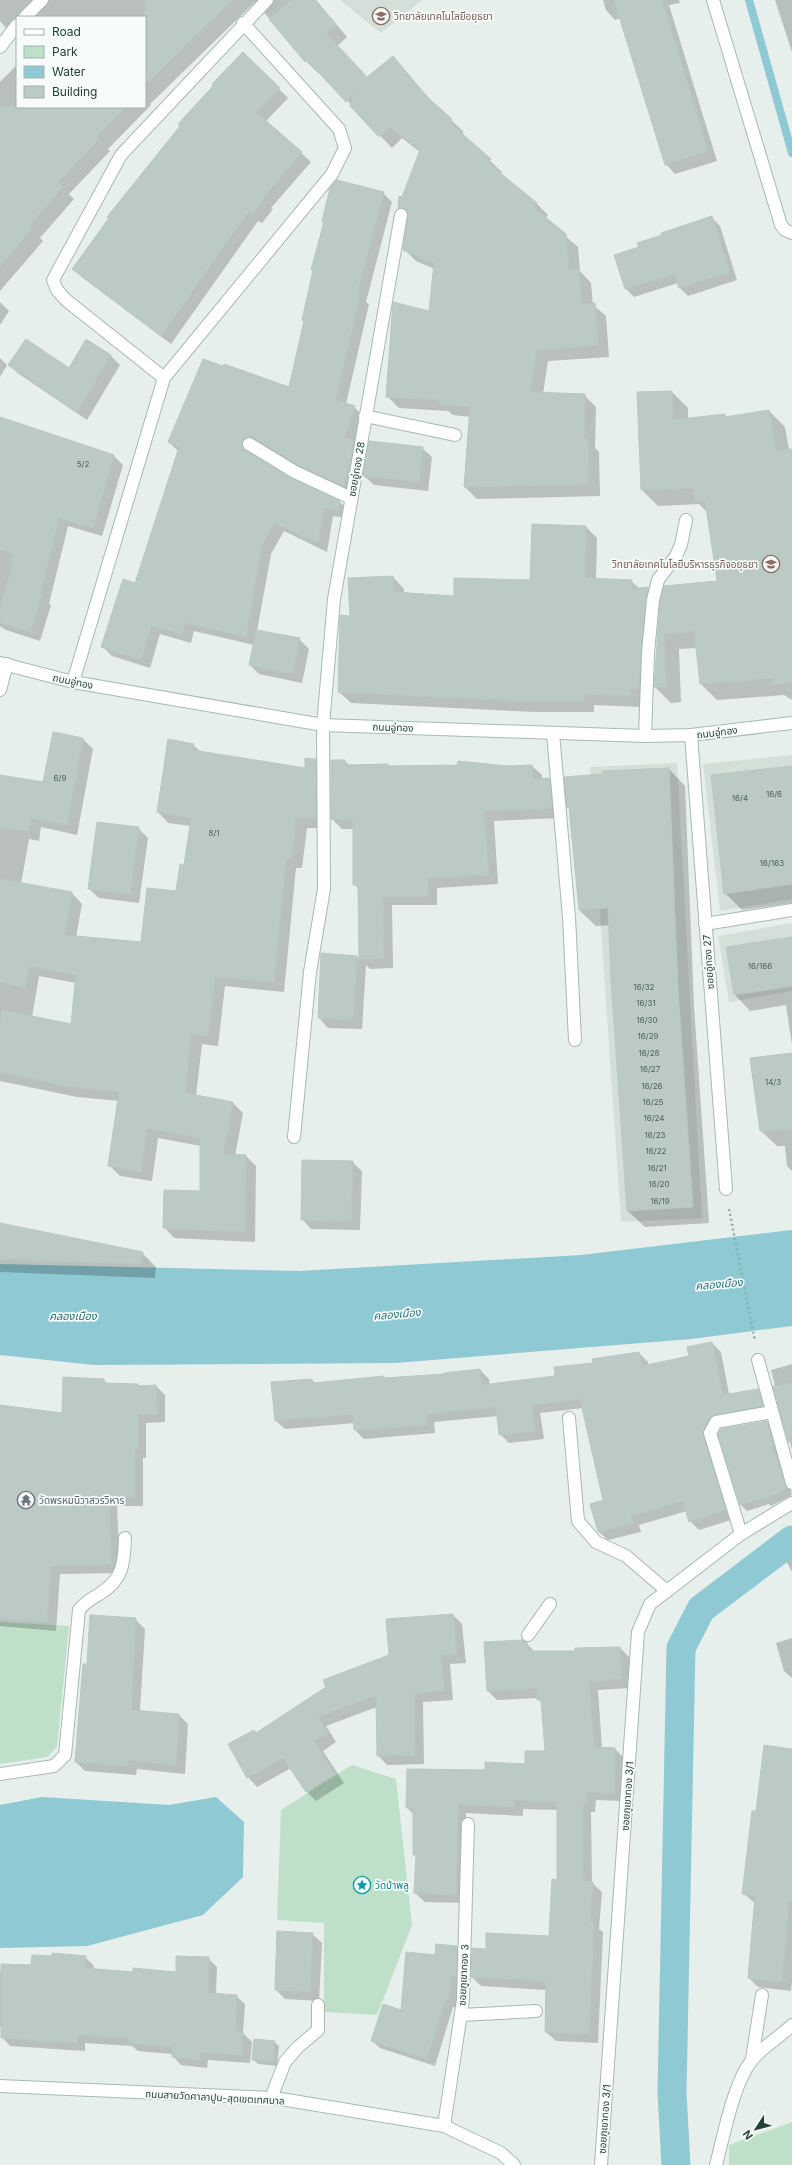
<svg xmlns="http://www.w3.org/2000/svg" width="792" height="2165" viewBox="0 0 792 2165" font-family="Inter,'Noto Sans Thai',sans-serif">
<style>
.built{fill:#d4dfda}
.green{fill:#bfe0c8}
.water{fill:#8ec9d4}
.shadow{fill:#0003;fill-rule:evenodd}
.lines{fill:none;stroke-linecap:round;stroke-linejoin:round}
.stream{stroke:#8ec9d4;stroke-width:8}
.canal{stroke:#8ec9d4;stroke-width:29}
.building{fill:#bbcac4;stroke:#b8c9c2}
.lane-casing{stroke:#a8b8b2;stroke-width:14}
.street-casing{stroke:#a8b8b2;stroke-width:14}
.secondary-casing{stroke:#a4bbb3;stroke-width:14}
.path{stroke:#86b3a5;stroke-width:2.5;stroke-dasharray:2 3;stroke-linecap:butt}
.lane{stroke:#fff;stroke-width:12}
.street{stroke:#fff;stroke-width:12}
.secondary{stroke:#fff;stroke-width:12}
.labels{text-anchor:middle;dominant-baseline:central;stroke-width:3.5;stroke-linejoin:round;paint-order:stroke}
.number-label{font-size:8px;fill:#4a645c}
.education-label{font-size:10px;fill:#785e54;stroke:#f7fbf9;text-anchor:start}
.street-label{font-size:10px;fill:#24423a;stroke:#f7fbf9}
.worship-label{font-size:10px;fill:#5b616d;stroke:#f7fbf9;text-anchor:start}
.culture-label{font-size:10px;fill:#0d838f;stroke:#f7fbf9;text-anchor:start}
.water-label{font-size:11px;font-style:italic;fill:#1c6f80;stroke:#f7fbf9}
</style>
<rect width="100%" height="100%" fill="#e6efeb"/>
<g class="built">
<path d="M340,0H422L381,33Z"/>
<path d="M792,755V899L720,911L703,764Z"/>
<path d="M677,763L702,1218L621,1222L590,767Z"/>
<path d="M792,923V991L729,1002L718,936Z"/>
</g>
<g class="green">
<path d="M0,1622L69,1626L57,1747L47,1757L0,1764Z"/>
<path d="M352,1765L396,1779L412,1925L377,2015L324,2012V1923L277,1920L281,1810Z"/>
<path d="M792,2122V2165H729V2145Z"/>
</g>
<g class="water">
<path d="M792,1230V1326L691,1339L395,1363L94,1365L0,1355V1264L299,1271L581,1255Z"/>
<path d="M42,1797L169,1805L216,1797L244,1822L243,1877L203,1915L87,1946L0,1948V1805Z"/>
</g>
<g class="shadow">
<path d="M0,0H316L347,37L337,46L367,78L393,57L435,105L464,132L461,134L502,172L500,174L536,203L548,215L545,219L578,247L580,271L591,283L593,305L606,316L609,357L548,361L543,394L584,395L596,407L595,448L599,452L600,496L477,499L465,487L471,417L453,415L448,411L399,408L387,396L430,313L435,269L416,261L404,249L409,217L399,208L420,152L402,138L392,148L319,71L318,73L306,61L255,2L150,104L151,105L108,149L110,151L69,194L74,199L40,238L43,241L0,291V82L17,65V107H145V17H17V30L11,24L6,28L0,21Z"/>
<path d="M603,0H679L680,3L669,5L717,161L675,174L666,164L620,18L615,20L606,10Z"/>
<path d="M775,0H792V52Z"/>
<path d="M243,54L288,98L266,121L311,162L271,208L273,209L262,223L258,221L171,344L83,278L74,269Z"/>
<path d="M331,189L383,193L392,202L366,302L369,304L346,404L354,407L363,416L355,441L363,449L353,495L255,446L250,453L291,479L340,502L349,511L347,518L333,516L327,552L284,531L271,554L257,631L299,639L309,649L302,683L259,674L250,665L254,645L194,631L191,643L160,634L150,668L112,656L103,647L136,584L179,452L169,442L290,389L305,322L314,271L312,270Z"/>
<path d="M712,218L720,226L737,280L688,296L680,288L678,283L634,297L626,289L616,256L640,248Z"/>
<path d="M0,302L9,311L0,325Z"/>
<path d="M86,341L111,356L120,365L87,420L19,374L9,365L69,369Z"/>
<path d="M0,358L7,365L0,377Z"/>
<path d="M672,392L688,408V419L724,415L727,417L769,411L785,427L789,450H792V700L784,695L717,700L701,684L697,648L679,649L681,702L671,703L655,687L661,601L718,582L708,513L699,504L658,506L642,490Z"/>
<path d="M0,418L114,456L123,465L102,536L68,526L49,604L51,605L40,641L6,630L0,626Z"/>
<path d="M422,448L432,457L428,491L374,485L364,476Z"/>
<path d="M586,527L597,538L596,580L631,581L640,589L648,588L659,600L652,664L641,707L594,705V712H535L351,703L339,692L351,617L393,577L404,589V594L455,597L531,581Z"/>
<path d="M83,739L93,749L77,835L41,827L39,841L29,839L21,884L72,893L82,904L76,937L142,943L177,892L185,866L191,826L168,823L158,812L193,745L201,752L306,769L315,760L326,770V828H307L302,868H296L284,992L225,986L218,1046L202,1044L196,1096L233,1103L243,1113L235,1156H246L256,1166L255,1242L174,1238L164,1227L201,1192V1146L158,1138L152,1181L120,1176L110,1166L119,1101L77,1097L0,1081V776L44,783ZM39,976L76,983L72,1025L32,1017Z"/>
<path d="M345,761L349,765H388L390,767L532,766L542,775V779H549L559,788L561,818L494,821L498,884L437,888V905H392L393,968L370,969L366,965L362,1029L328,1028L319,1018L322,954L357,957L360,960L359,889L354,884V829H342L332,819Z"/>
<path d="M792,767V903L742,910L725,893Z"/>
<path d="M669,769L685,786L694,1006L709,1223L645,1227L628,1211L610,925L596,926L579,910L570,809L568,807Z"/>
<path d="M138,828L148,838L139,903L99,898L89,889Z"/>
<path d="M792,938V1045L786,1005L750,1011L735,995L727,948Z"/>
<path d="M792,1054V1171L787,1166L785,1146H777L761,1131Z"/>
<path d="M352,1162L362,1171L360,1230L311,1229L302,1219Z"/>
<path d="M0,1224L142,1253L156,1267L155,1278L0,1272Z"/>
<path d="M712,1343L721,1352L729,1394L758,1390L767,1398L771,1415L718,1427L712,1439L734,1519L699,1530L690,1521L687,1511L639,1525L641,1532L608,1540L599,1532L604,1501L583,1408L540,1413L544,1439L509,1443L500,1434L498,1416L434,1422L435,1433L364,1439L355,1430V1423L285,1429L276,1421L312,1380L316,1384L384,1377L386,1379L445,1375L480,1370L489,1379L490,1385L556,1377L594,1364L639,1353L648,1362V1366L690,1356Z"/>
<path d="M792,1364V1450L771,1370Z"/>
<path d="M104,1380L108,1385L156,1386L165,1395V1422L146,1423V1458H143V1506H117L120,1573L60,1574L56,1631L0,1626V1406L63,1414Z"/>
<path d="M767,1422L773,1428L792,1495L771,1506L769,1504L747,1511L741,1505L719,1434Z"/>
<path d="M792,1553V1572L784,1557Z"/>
<path d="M453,1615L462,1624L466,1663L450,1664L453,1700L423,1702L424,1764L387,1765L378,1755L377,1707L326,1726L336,1742L323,1751L344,1783L316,1801L307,1792L291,1768L257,1787L248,1777L256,1734L390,1655Z"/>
<path d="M135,1619L145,1629L140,1711L179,1715L188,1724L185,1774L137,1769L136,1775L85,1771L76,1762L88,1665Z"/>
<path d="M792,1638V1678L784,1671L776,1643Z"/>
<path d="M526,1643L535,1652H576L620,1648L629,1657L630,1688L598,1690L602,1748L615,1749L624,1758L622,1801L596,1800L595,1812H591L592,1883L602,1892L599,1929L603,1932L598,2043L556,2041L546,2032L547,1990L481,1986L472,1977L487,1950L550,1937L558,1881V1810L523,1809V1816L466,1813L465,1903L425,1902L415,1893L417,1857L414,1855V1815L407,1807L486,1771L526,1765L547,1753L543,1704L538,1698L497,1700L488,1691Z"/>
<path d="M792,1750V1981L791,1991L758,1987L749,1978L755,1903L743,1893L757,1812Z"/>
<path d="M312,1934L322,1943L319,2001L285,1999L276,1990Z"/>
<path d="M457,1947L464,1955L458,1983L456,2007H453L435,2066L380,2048L372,2041L402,2011L436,1956Z"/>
<path d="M85,1957L94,1966L93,1970L134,1973H177L208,1958L217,1967L216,1994L236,1996L245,2004L243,2033L252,2042L250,2063L208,2060L207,2068L181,2065L173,2056V2054L138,2051L132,2046L85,2043V2051L10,2046L2,2037V2027H0V1971Z"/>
<path d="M274,2042L279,2046L277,2066L258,2064L253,2059Z"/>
</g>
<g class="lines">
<path class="stream" d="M749,0L792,153"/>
<path class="canal" d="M676,2165L672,2093L681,1648L701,1609L792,1540"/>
</g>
<g class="building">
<path d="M145,0H232L145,85Z"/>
<path d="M291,0H315L336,24L326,33L367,77L393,56L428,98L452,119L450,123L491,159L488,163L537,203L533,207L566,234L569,270H579L582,304L595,303L598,345L537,350L530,392L585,394L584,439H588L589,484L464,487L470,407L440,404V400L386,397L393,302L429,311L434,263L403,250L408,213L405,209L398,208L399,196L402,197L420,150L390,127L379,137L350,106L354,92L346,102L307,60L305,62L269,19Z"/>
<path d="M614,0H662L708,151L665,165Z"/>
<path d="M243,52L280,88L256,112L302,152L263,198L264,199L252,214L248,212L161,336L72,269L109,218L107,217L180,126L178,124L213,86L212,84Z"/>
<path d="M0,107H126L97,136L99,139L58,182L63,187L29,226L32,229L0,266Z"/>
<path d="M337,180L384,192L357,293L360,294L336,400L355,406L344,438L354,439L348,475H346L344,486L299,465L253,437L245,438L242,444L245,450L291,478L340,501L338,509L324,508L318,543L274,523L262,545L246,637L185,623L182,634L151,626L141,660L101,647L123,579L135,583L179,447L168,442L203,359L223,366L224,364L289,387L304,321L302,320L313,270H311L324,222L322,221L330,188Z"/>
<path d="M712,216L730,272L679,288L674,274L625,289L614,255L639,247L637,243L662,235L661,233Z"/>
<path d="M26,339L69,368L86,339L111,355L77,412L8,365Z"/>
<path d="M672,391L673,420L725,414V417L769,410L776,451L792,449V682L773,685L772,678L700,684L694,631L664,634L666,687H654L660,601L664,586L717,581L705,500L695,501L693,488L641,490L637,392Z"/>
<path d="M0,417L114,455L93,528L59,518L40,595H42L31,632L0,623V607L13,564H11L13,553L0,550Z"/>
<path d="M369,441L423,447L419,482L363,476Z"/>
<path d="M532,524L586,526L585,578L632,580V589L648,587L641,652L639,688L630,689V696L583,694V701H523L338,692L340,615L350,616L348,578L393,576L394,592L454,596V578L530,580Z"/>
<path d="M256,630L300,638L293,674L249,665Z"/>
<path d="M53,732L83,738L67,825L31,818L29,831L0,827V775L43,782Z"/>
<path d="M168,739L194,744L193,750L305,768V758L316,759V818L296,817L292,858H286L274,982L215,976L208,1036L191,1034L185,1093L233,1102L223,1154L246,1155L245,1232L163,1228L164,1190L200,1191V1138L147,1128L141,1172L108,1166L119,1092L66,1086L0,1072V1022L2,1010L71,1024L76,975L29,966L25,988L0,982V879L72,892L65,935L141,942L147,888L176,891L180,864L184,865L191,818L157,812Z"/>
<path d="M331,760H345V765L388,764V766L457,765L458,761L508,766L532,765L533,779L549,778L552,808L484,811L489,875L427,878L428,896H383L384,959H359L358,885H353V820L331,819Z"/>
<path d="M792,766V884L724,894L711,775Z"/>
<path d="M669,768L678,989L693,1207L627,1211L611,981L608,908L579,910L569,807L567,808L564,777L602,774V771Z"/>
<path d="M97,822L139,827L130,894L88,889Z"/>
<path d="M792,937V986L734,995L726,947Z"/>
<path d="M321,953L357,956L353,1020L318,1018Z"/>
<path d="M792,1053V1129L760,1131L750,1058Z"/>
<path d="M302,1160L353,1161L351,1221L301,1220Z"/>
<path d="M0,1223L143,1252L141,1264L0,1259Z"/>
<path d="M712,1342L723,1395L758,1389L763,1406L715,1415L709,1418L703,1435L726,1510L689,1522L683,1501L631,1516L633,1523L598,1532L590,1504L603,1500L580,1399L532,1405L535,1431L499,1435L496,1407L426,1414L427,1425L354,1430L353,1414L275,1421L271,1382L312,1379L313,1383L384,1376V1378L444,1374V1373L480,1369L482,1385L555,1376L554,1367L593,1363L592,1359L639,1352L642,1366L689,1356L687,1347Z"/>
<path d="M63,1377L104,1379V1383L138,1384V1386L156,1385L157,1414H138V1449H135V1497H109L111,1564L51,1566L47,1622L0,1618V1405L62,1413Z"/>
<path d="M792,1383V1441L788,1442L773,1386Z"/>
<path d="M767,1421L774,1446L771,1447L778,1462L787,1488L764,1500L763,1498L740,1505L718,1434L721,1429Z"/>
<path d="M453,1614L457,1654L441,1655L444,1691L414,1693L415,1755L377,1756L376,1695L318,1717L328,1733L314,1741L335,1774L306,1792L283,1758L247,1778L228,1744L254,1730L256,1733L326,1687L323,1680L389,1655L386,1619Z"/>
<path d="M90,1615L136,1618L131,1710L179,1714L176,1765L128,1760L127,1766L75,1762L83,1664H87Z"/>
<path d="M523,1640L527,1642V1651H575V1648L620,1647L622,1679L589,1681L594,1747L615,1748L614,1793L587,1792L586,1803H583V1881L593,1882L590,1922H594L589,2034L545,2032L546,1981L471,1977L472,1948L486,1949V1933L549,1936L552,1879L557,1880V1802L514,1800V1807L458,1804L456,1895L414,1893L416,1855H413V1808H406L407,1769L485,1770V1762L525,1764V1751H545L541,1700H537V1688L487,1691L484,1642Z"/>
<path d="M764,1745L792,1749V1901H789L782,1982L748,1978L755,1896L742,1894L752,1811H756Z"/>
<path d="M277,1931L313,1933L310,1992L275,1990Z"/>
<path d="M436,1944L457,1946L456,1976H451L449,2000H445L427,2059L371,2041L383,2004L401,2010L406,1952L435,1955Z"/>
<path d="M52,1953L86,1956L85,1968L133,1972V1968L176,1972V1956L209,1957L208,1993L237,1995L235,2032H243L242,2055L200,2052L199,2060L172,2057L173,2047L128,2043L129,2038L77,2035V2043L1,2038V1964L31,1965L32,1955L52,1956Z"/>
<path d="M254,2039L275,2041L273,2062L252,2060Z"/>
</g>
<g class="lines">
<defs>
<g id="lane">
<path d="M713,0L781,225L785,230L792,233"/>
<path d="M164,378L66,300L57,290L53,280L121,155L267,0"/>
<path d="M365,416L455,435"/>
<path d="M249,444L295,472L351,498"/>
<path d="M73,682L164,378L332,174L345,148L339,129L243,23"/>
<path d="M0,690L7,664"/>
<path d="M553,733L569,917L575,1040"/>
<path d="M645,736L648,653L653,600L658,580L676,556L681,545L686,520"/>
<path d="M294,1137L310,972L324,889L323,725"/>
<path d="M758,1360L792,1483"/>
<path d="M569,1418L578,1521L596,1542L626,1556L667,1591"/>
<path d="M741,1534L710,1433L716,1422L772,1412"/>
<path d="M79,1610C86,1601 92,1599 101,1593C124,1578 124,1562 125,1538"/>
<path d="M528,1635L550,1604"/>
<path d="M461,2015L536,2011"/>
<path d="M752,2059L762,1995"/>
<path d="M271,2098L285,2062L297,2048L318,2030V2005"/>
</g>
<g id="street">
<path d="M25,17L42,0"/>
<path d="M0,47L17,25"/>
<path d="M323,725L334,599L401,215"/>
<path d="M691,735L726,1189"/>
<path d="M705,924L792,910"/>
<path d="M0,1774L54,1766L65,1755L79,1610"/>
<path d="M444,2126L463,2000L468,1824"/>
<path d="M601,2165L638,1632L650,1604L741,1534L792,1503"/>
<path d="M716,2165C724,2135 733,2084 752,2060C760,2049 781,2036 792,2025"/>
</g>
<g id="secondary">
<path d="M0,663L73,682L323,725L645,736L691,735L792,723"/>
<path d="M0,2086L271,2098L287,2100L444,2126L501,2153L514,2165"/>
</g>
</defs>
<use href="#lane" class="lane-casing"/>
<use href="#street" class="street-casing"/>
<use href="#secondary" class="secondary-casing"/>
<path class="path" d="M729,1209L755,1341"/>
<use href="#lane" class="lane"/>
<use href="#street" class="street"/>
<use href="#secondary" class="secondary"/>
</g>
<defs>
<symbol id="university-ring" viewBox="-11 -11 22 22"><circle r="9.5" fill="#f7fbf9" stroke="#8d6e63" stroke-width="1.5"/><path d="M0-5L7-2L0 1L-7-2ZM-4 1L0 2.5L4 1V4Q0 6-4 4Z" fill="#8d6e63"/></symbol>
<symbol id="temple-ring" viewBox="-11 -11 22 22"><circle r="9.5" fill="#f7fbf9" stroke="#6b7280" stroke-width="1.5"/><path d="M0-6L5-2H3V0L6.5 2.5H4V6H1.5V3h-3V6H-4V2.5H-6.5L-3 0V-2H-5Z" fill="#6b7280"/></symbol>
<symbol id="sight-ring" viewBox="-11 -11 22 22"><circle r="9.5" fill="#f7fbf9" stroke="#0f9aa8" stroke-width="1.5"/><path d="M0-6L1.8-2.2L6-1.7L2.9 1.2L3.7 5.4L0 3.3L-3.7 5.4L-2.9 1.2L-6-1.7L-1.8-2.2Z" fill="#0f9aa8"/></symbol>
</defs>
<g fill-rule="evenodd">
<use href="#university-ring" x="371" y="6" width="20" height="20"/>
<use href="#university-ring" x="761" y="554" width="20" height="20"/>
<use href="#temple-ring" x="16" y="1490" width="20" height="20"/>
<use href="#sight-ring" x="352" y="1875" width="20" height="20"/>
</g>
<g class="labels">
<g class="number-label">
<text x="83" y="464">5/2</text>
<text x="60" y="778">6/9</text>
<text x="774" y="794">16/6</text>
<text x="740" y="798">16/4</text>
<text x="214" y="833">8/1</text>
<text x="772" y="863">16/163</text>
<text x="760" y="966">16/166</text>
<text x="644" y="987">16/32</text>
<text x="646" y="1003">16/31</text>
<text x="647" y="1020">16/30</text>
<text x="648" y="1036">16/29</text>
<text x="649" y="1053">16/28</text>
<text x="650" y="1069">16/27</text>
<text x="773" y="1082">14/3</text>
<text x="652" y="1086">16/26</text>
<text x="653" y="1102">16/25</text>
<text x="654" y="1118">16/24</text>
<text x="655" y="1135">16/23</text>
<text x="656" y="1151">16/22</text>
<text x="657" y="1168">16/21</text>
<text x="659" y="1184">16/20</text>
<text x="660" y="1201">16/19</text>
</g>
<g class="education-label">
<text x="394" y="16">วิทยาลัยเทคโนโลยีอยุธยา</text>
<text x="758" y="564" text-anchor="end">วิทยาลัยเทคโนโลยีบริหารธุรกิจอยุธยา</text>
</g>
<g class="street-label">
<text transform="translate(356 469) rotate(-80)">ซอยอู่ทอง 28</text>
<text transform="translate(73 681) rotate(12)">ถนนอู่ทอง</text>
<text transform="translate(393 727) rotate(2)">ถนนอู่ทอง</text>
<text transform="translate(717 732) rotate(-7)">ถนนอู่ทอง</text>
<text transform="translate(708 962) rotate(-94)">ซอยอู่ทอง 27</text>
<text transform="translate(627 1796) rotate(-86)">ซอยภูเขาทอง 3/1</text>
<text transform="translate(463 1975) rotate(-87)">ซอยภูเขาทอง 3</text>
<text transform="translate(215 2097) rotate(3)">ถนนสายวัดศาลาปูน-สุดเขตเทศบาล</text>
<text transform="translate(604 2119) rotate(-86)">ซอยภูเขาทอง 3/1</text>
</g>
<g class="worship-label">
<text x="39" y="1500">วัดพรหมนิวาสวรวิหาร</text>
</g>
<g class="culture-label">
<text x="375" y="1885">วัดป่าพลู</text>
</g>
<g class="water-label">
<text transform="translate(719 1284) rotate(-5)">คลองเมือง</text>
<text transform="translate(397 1314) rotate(-5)">คลองเมือง</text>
<text x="73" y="1316">คลองเมือง</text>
</g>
</g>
<rect x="16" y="16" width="130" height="92" fill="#f7fbf9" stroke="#a3b1ad"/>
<rect x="24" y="29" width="20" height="6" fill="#ffffff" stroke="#a3b1ad"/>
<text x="52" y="36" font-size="12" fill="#24423a">Road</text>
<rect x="24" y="46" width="20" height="12" fill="#bfe0c8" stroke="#a3b1ad"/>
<text x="52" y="56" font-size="12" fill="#24423a">Park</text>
<rect x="24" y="66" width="20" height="12" fill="#8ec9d4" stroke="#a3b1ad"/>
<text x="52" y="76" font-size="12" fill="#24423a">Water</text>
<rect x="24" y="86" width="20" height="12" fill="#bbcac4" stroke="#a3b1ad"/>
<text x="52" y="96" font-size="12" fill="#24423a">Building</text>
<g transform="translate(756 2129) rotate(234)" stroke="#f7fbf9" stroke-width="3" paint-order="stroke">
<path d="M0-3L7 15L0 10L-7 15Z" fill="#24423a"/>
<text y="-6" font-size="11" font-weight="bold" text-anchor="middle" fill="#24423a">N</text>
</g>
</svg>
